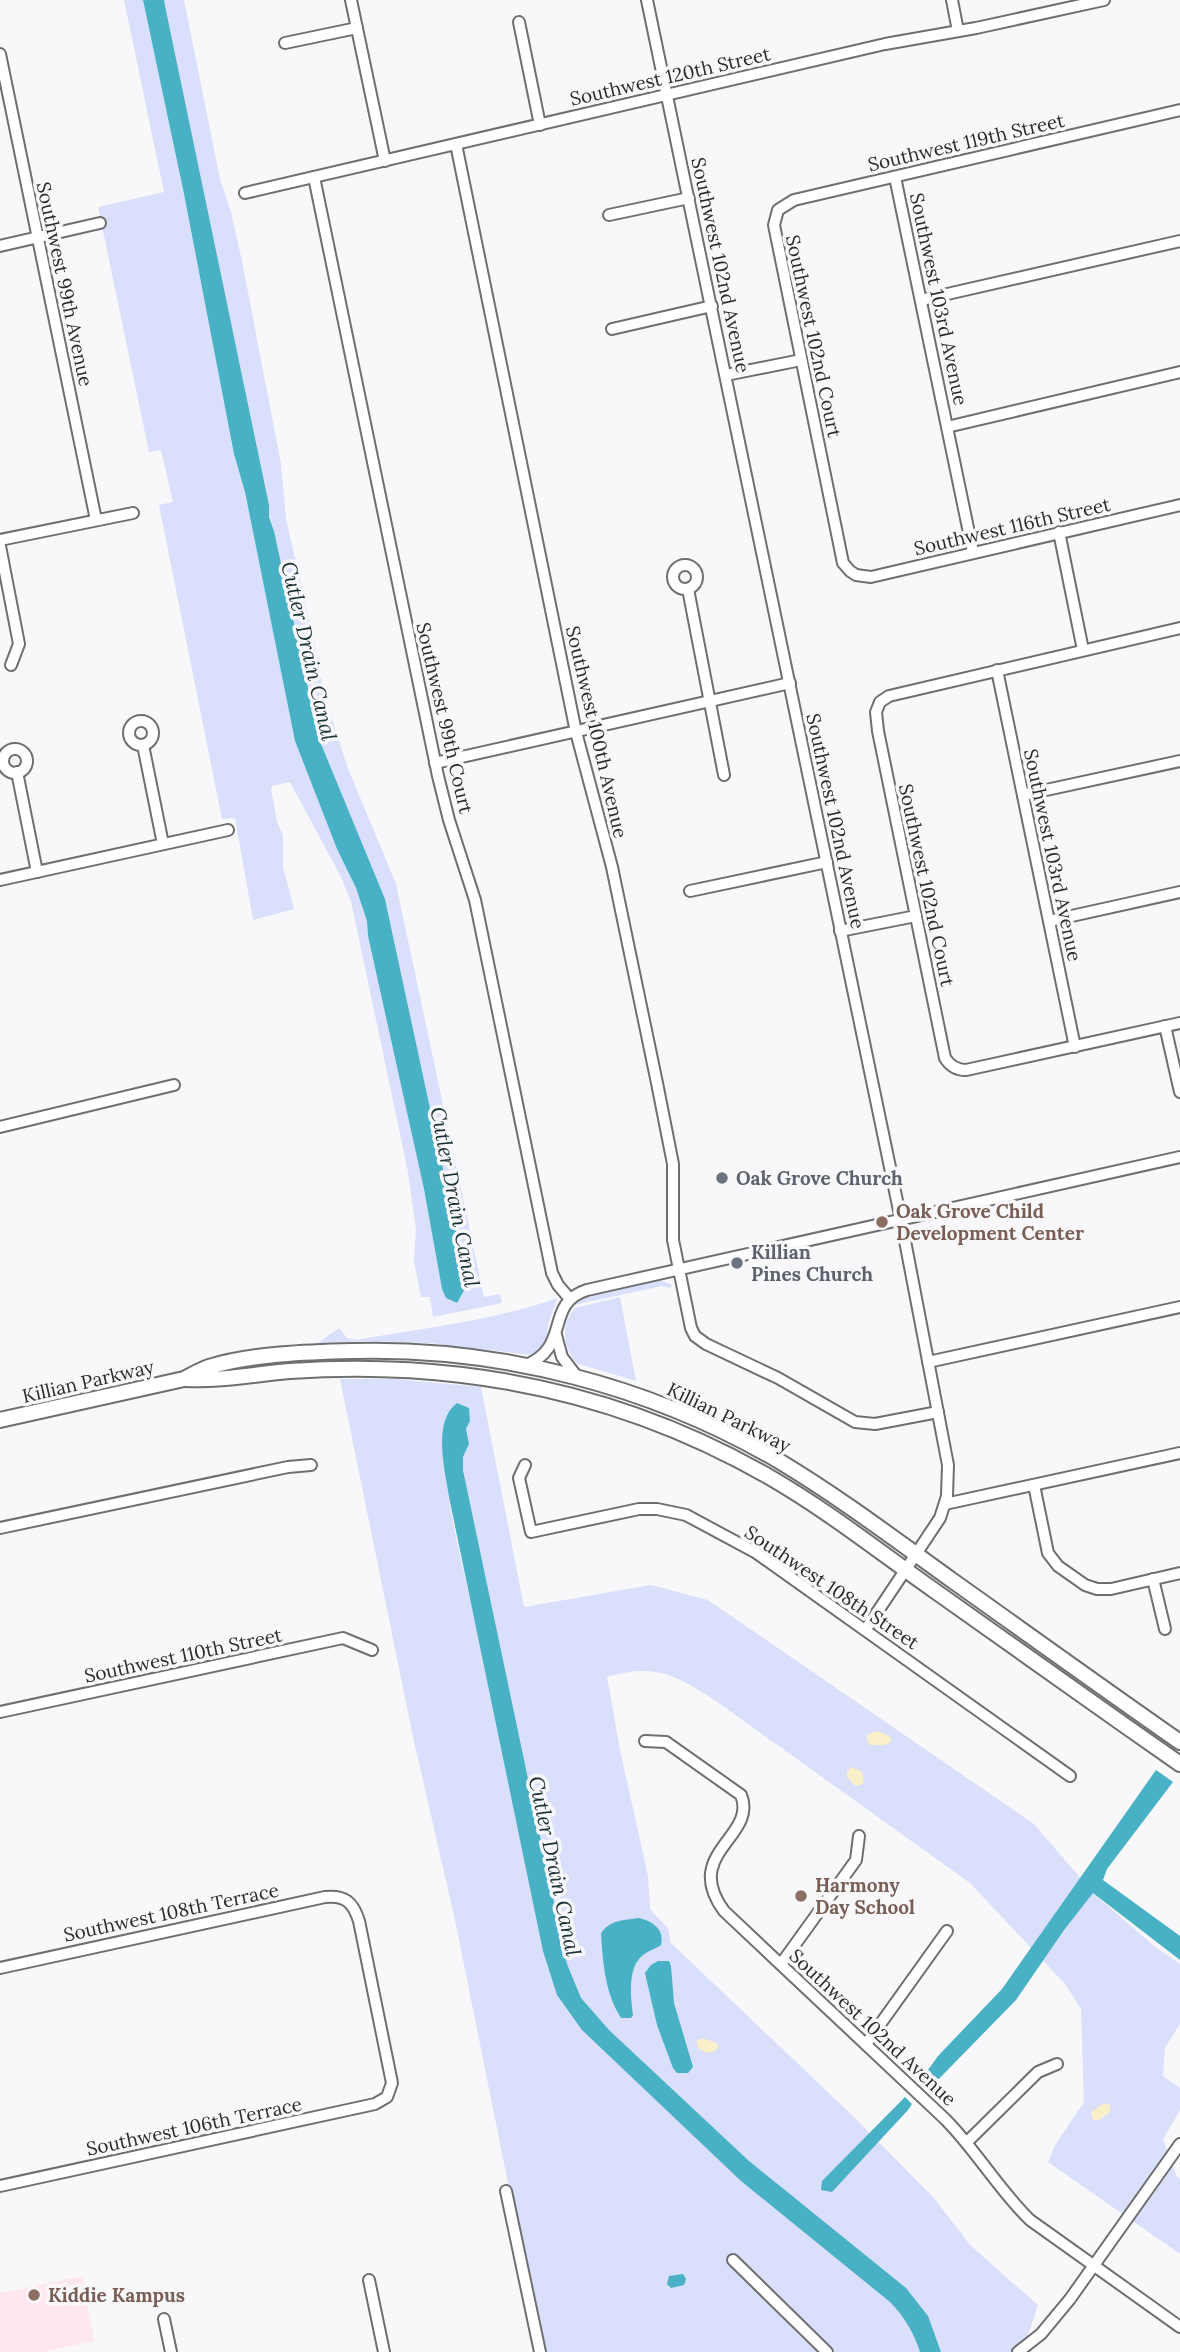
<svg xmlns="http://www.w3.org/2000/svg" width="1180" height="2352" viewBox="0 0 1180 2352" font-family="Lora,serif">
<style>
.education{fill:#ffe7f2}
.green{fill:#dadffc;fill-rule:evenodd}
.sand{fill:#f9efc9}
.water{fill:#48b1c5}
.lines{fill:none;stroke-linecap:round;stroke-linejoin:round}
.minor-casing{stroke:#6e6f70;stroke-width:14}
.major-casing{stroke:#6e6f70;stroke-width:18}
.minor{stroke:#fff;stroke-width:10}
.major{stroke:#fff;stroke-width:14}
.worship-dot{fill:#6b7280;stroke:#f8f8fa;stroke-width:2.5}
.education-dot{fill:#8d6e63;stroke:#f8f8fa;stroke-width:2.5}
.labels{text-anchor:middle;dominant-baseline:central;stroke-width:7;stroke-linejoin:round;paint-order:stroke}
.street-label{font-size:19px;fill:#2c2c2d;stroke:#f8f8fa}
.worship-label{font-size:19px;font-weight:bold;fill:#5b616d;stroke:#f8f8fa;text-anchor:start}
.education-label{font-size:19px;font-weight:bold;fill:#785e54;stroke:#f8f8fa;text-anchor:start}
.water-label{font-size:21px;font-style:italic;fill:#193135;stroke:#f8f8fa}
</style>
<rect width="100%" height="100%" fill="#f8f8fa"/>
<path class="education" d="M83,2276L94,2341L43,2352H0V2293Z"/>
<g class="green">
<path d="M124,0H143L184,194L234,454L245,492L295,741L337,849L356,888L367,921L368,936L424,1189L442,1289L446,1298L457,1303L466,1287L467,1280L385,899L319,739L274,531L269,516V504L163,2L164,0H184L220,179L231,212L242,261L281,464L286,519L318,659L324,695L347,766L396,884L484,1297L500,1294L502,1303L433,1317L430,1297H421L414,1261L416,1230L408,1172L351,901L341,877L290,782L272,786L271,789L277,822L283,835V867L294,909L253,920L235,818L222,819L159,505L173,502L161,450L149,452L98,207L164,192Z"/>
<path d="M658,1279L672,1285L670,1288L662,1286L574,1305C594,1286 631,1285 658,1279Z"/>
<path d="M620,1297L636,1381L576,1363C563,1346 560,1325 575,1308Z"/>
<path d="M557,1298C556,1305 553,1309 551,1315C544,1335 552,1346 530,1355L431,1343L365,1341L318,1343L339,1328L347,1338L357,1340C423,1328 493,1321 557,1298Z"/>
<path d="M340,1379H394L481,1387L524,1607L651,1585L708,1600L1034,1824L1094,1894L1153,1945L1180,1964V2024L1165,2048L1163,2076L1180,2088V2110L1163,2139L1177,2177L1180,2178V2254L1048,2162L1055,2145L1084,2102L1081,2009L1065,1984L970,1883L716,1701C675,1675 656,1663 607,1677L620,1750L648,1876L650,1909L668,1928L670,1942L855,2118L933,2197L971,2246L1038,2305L1027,2338L1032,2352H542L455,1920L413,1737ZM457,1403L468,1408L470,1421L466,1429L469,1444L463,1457V1470L493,1613L474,1616C466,1577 423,1427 457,1403Z"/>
</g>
<g class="sand">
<path d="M877,1731L890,1736L891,1742L884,1745H870L867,1740V1735Z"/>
<path d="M852,1767L862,1772L864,1782L861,1785L855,1786L847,1777V1771Z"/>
<path d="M702,2038L717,2043L718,2047L716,2051L707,2053L699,2049L696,2041Z"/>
<path d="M1104,2103L1110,2105V2112L1099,2120H1093L1091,2112Z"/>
</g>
<g class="water">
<path d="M143,0H164L165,6L269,505V517L274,531L319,739L385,899L467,1280L466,1287L457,1303L446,1298L442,1289L424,1189L368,936L367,921L356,888L337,849L295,741L245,492L234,454L184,194Z"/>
<path d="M457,1403L469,1408L470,1421L466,1429L469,1444L463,1457V1470L567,1964L581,1998L609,2030L749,2161L906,2288L928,2316L941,2352H920C914,2333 904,2316 890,2302L741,2181L582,2030L557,1995L543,1951L449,1497C445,1470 432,1422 457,1403Z"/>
<path d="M1156,1770L1173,1782L1107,1869L1103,1880L1180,1936V1960L1093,1893L1064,1930L1016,2000L929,2089L920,2081L938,2056L1002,1989Z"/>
<path d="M639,1918C653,1921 665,1930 661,1945C655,1949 647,1951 642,1956C627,1968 631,1999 633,2015L631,2018H621C605,1992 603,1964 601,1934C608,1920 625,1920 639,1918Z"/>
<path d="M658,1961H669L671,1966L674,2003L693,2067L688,2073H677L673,2068L657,2025L645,1973L651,1965Z"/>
<path d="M905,2097L912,2104L908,2110L832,2192L821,2190L822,2181Z"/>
<path d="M683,2274L686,2279L684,2285L671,2288L667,2284L669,2276Z"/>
</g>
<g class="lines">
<defs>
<g id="minor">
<path d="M351,0L385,161"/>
<path d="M647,0L901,1220L948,1465L947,1496L940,1518L866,1629"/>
<path d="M952,0L958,31"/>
<path d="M519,22L540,125"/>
<path d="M285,43L357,28"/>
<path d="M0,54L96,520"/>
<path d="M1180,110L794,200L778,210L774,225L843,563L850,571L856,575L871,577L1180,505"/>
<path d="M456,144L576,732L612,867L657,1083L673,1164V1240L691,1328L695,1336L706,1344L778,1378L855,1422L875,1424L938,1412"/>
<path d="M314,177L438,776L449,820L475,900L552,1273L558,1285L570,1299"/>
<path d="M895,177L973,552"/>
<path d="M245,193L885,44L976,28L1104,0"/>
<path d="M609,215L689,198"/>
<path d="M0,246L100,223"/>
<path d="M921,300L1180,241"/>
<path d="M612,329L712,306"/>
<path d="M726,375L801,360"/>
<path d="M947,427L1180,372"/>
<path d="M1059,532L1083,650"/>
<path d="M0,540L133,513"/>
<path d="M0,546L19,644L11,665"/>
<circle cx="685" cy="577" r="12"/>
<path d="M688,589L724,775"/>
<path d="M1180,628L889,696L880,702L876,712L878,731L945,1058C950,1066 957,1070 966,1070L1180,1023"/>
<path d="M997,670L1075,1047"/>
<circle cx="141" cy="733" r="12"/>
<path d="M143,745L163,844"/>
<circle cx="15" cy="761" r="12"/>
<path d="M435,763L790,683"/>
<path d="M17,772L37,872"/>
<path d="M1023,795L1180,761"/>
<path d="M0,880L228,830"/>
<path d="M690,891L827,862"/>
<path d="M1049,921L1180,892"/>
<path d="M840,931L916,916"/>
<path d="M1165,1026L1180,1092"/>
<path d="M0,1127L174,1085"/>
<path d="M556,1335L562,1357L578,1378"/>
<path d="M928,1362L1180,1307"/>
<path d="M524,1366C573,1347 543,1304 587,1290L1180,1157"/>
<path d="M525,1465L519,1478L531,1532L639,1509H657L686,1515L755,1552L1070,1776"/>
<path d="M1034,1485L1048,1553L1058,1566L1085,1585L1097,1589H1111L1180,1573"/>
<path d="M945,1504L1180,1453"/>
<path d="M0,1528L288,1467L311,1465"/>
<path d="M1153,1579L1165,1629"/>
<path d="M0,1712L343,1638L372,1650"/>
<path d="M645,1741L666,1742L741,1795C758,1837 681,1853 724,1911L945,2119C976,2150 998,2189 1030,2220L1180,2327"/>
<path d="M781,1964L856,1860L859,1836"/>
<path d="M0,1968L325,1897C345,1895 353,1902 359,1921L392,2083L387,2097L375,2104L0,2186"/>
<path d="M866,2044L947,1931"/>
<path d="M967,2142L1038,2072L1057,2064"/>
<path d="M506,2191L540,2352"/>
<path d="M733,2260L827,2352"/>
<path d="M369,2280L384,2352"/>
<path d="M164,2319L171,2352"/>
<path d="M1018,2352L1041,2334L1070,2299L1180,2144"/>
</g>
<g id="major">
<path d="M185,1379C221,1381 255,1374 290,1371C347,1367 405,1368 462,1375C570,1388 676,1423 771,1478C828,1511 881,1553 935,1591C1017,1649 1098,1707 1180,1764"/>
<path d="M0,1420L184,1379C192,1375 200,1370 209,1367C250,1354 309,1352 353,1351C500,1347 651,1386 779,1461C839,1497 896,1540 953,1581C1029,1635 1104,1689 1180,1742"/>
</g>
</defs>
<use href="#minor" class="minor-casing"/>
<use href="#major" class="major-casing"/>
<use href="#minor" class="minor"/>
<use href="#major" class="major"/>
</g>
<g class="worship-dot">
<circle cx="722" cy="1178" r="7"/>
<circle cx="737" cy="1263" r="7"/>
</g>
<g class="education-dot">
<circle cx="882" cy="1222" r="7"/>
<circle cx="801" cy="1896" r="7"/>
<circle cx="34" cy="2295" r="7"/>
</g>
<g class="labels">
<g class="street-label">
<text transform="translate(670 76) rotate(-13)">Southwest 120th Street</text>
<text transform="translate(966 142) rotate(-13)">Southwest 119th Street</text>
<text transform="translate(721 265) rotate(78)">Southwest 102nd Avenue</text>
<text transform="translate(65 284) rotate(78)">Southwest 99th Avenue</text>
<text transform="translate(939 299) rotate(78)">Southwest 103rd Avenue</text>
<text transform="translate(814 336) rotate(78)">Southwest 102nd Court</text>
<text transform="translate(1012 526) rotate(-13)">Southwest 116th Street</text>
<text transform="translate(445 718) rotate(77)">Southwest 99th Court</text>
<text transform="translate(597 732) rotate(77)">Southwest 100th Avenue</text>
<text transform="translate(836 821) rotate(78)">Southwest 102nd Avenue</text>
<text transform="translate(1053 855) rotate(78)">Southwest 103rd Avenue</text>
<text transform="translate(927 885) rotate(78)">Southwest 102nd Court</text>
<text transform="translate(88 1381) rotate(-13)">Killian Parkway</text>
<text transform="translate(729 1417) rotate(26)">Killian Parkway</text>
<text transform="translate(832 1587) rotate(34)">Southwest 108th Street</text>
<text transform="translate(183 1655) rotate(-12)">Southwest 110th Street</text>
<text transform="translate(171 1912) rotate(-12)">Southwest 108th Terrace</text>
<text transform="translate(873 2027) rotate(43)">Southwest 102nd Avenue</text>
<text transform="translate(194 2126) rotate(-12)">Southwest 106th Terrace</text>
</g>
<g class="worship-label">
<text x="736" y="1178">Oak Grove Church</text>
<text x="751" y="1252">Killian<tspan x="751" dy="22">Pines Church</tspan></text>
</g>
<g class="education-label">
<text x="896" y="1211">Oak Grove Child<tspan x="896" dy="22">Development Center</tspan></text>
<text x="815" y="1885">Harmony<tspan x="815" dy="22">Day School</tspan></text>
<text x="48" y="2295">Kiddie Kampus</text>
</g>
<g class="water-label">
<text transform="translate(309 651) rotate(77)">Cutler Drain Canal</text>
<text transform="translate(455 1197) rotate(79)">Cutler Drain Canal</text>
<text transform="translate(555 1866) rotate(78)">Cutler Drain Canal</text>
</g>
</g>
</svg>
